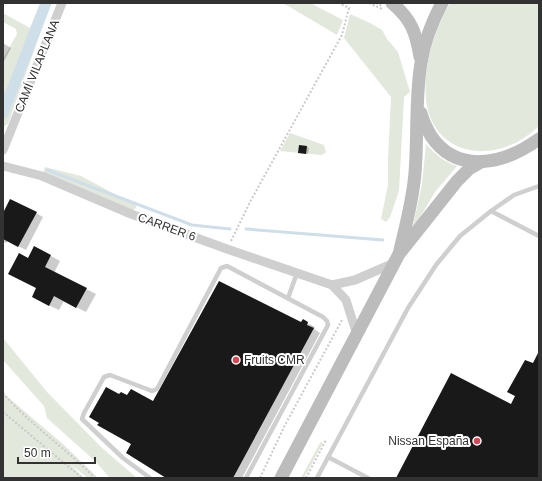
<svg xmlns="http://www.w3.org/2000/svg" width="542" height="481" viewBox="0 0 542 481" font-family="Arial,sans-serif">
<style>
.green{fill:#e2e8dc}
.shadow{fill:#0003}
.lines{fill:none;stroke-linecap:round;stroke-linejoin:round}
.stream{stroke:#cedfe9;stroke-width:3}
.canal{stroke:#cedfe9;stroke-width:11}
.building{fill:#191919}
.path{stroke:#c9c9c9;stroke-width:2;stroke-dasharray:2 2;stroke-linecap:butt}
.lane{stroke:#cfcfcf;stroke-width:4.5}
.street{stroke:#cfcfcf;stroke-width:9}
.secondary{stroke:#bcbcbc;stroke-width:13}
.poi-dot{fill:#d74755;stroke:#fff;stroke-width:1.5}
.labels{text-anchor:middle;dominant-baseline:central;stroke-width:4;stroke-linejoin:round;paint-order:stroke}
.street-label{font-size:12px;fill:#323232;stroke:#fff}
.poi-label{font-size:12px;fill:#323232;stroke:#fff;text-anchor:start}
</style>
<rect width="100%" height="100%" fill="#fff"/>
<g class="green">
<path d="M41,3H51L8,124L3,127V59L17,34L16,29L3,22V13L30,28Z"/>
<path d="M283,3H310L343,20L337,35Z"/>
<path d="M450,3H539V126C530,134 520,142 508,146C470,161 430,143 426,99C423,66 434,31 450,3Z"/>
<path d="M350,14L370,23L382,30L387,39L398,52L410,92L404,97L399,191L390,217L386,222L381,219L388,185V160L391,97L344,38Z"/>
<path d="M290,133L324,145L326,152L322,155L280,151Z"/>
<path d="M426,144C435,154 444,162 457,166L435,192L412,231L422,184Z"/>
<path d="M45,167L81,176L137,206L131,214L42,176Z"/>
<path d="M3,338L47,392L102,448L137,478H110L95,461L47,418L44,406L3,360Z"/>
<path d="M3,393L64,445L98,478H88L70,464L84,478H3Z"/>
<path d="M321,442L323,443L304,478H301L320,443Z"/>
</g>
<g class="shadow">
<path d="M3,43L11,48L3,63Z"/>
<path d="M307,147L309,148L308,154L299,152Z"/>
<path d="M36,213L43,217L26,250L8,241L6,243L3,242V215Z"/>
<path d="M35,247L60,261L54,273L96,294L86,312L64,301L59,310L42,302L29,259Z"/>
<path d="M303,321L315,327L314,329L320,333L242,478H168L133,443L120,396L154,403L302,323Z"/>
</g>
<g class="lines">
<g class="stream">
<path d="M47,170L192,225L230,229"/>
<path d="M246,229L383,240"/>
</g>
<path class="canal" d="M3,113L46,3"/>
</g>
<g class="building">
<path d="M299,145L307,146L306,154L298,153Z"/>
<path d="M10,199L37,212L18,247L3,239V213Z"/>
<path d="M34,246L51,255L45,267L87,288L76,308L54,296L49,306L32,297L36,288L8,274L19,253L28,258Z"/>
<path d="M219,281L301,322L303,319L308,322L307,325L314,328L233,478H166L126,453L131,444L97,425L99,423L89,417L106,387L119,394L121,392L127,395L131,389L153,401Z"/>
<path d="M539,351V478H396L451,373L511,404L515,396L507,392L525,360L533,363Z"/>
</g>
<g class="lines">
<g class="path">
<path d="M369,3L382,9"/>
<path d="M376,3L382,6"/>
<path d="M231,241L250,202L342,35L349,8L339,3"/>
<path d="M3,393C30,425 66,448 95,478"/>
<path d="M3,412L82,478"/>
<path d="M260,478L285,425L342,320"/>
<path d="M306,478L326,440"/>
</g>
<g class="lane">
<path d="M491,211L539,236"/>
<path d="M288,298L297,273"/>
<path d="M328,457L368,478"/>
<path d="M150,478L123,458L82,419L84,413L104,377L110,375L152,391L157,389L221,268L227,266L323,317L327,321L328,325L246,478"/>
<path d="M317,478L408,308L436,265L460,236L491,211L514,195L539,186"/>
</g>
<g class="street">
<path d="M3,150L62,3"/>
<path d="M3,166L42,176L131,214L227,249L332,285L346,300L357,335"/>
<path d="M332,285L355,280L394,263"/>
</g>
<g class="secondary">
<path d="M392,3C411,19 416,32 420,57"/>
<path d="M421,113C423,122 427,129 431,136C458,176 506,163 539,139"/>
<path d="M400,250C406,225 413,199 415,173C418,137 415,98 421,63C424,42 432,22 442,3"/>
<path d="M281,478L399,254L457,181L469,169L481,162"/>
</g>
</g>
<g class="poi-dot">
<circle cx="236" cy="360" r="4"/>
<circle cx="477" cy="441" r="4"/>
</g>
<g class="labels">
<g class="street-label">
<text transform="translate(37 66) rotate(-68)">CAMÍ VILAPLANA</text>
<text transform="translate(167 227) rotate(20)">CARRER 6</text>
</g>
<g class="poi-label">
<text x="244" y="360">Fruits CMR</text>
<text x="469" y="441" text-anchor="end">Nissan España</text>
</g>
</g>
<rect width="542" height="481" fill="none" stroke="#323232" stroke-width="8"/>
<path d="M18 457v6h77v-6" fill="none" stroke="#323232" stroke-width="2"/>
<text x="24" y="457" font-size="12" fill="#323232" stroke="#ffffff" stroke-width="3" paint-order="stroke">50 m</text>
</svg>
